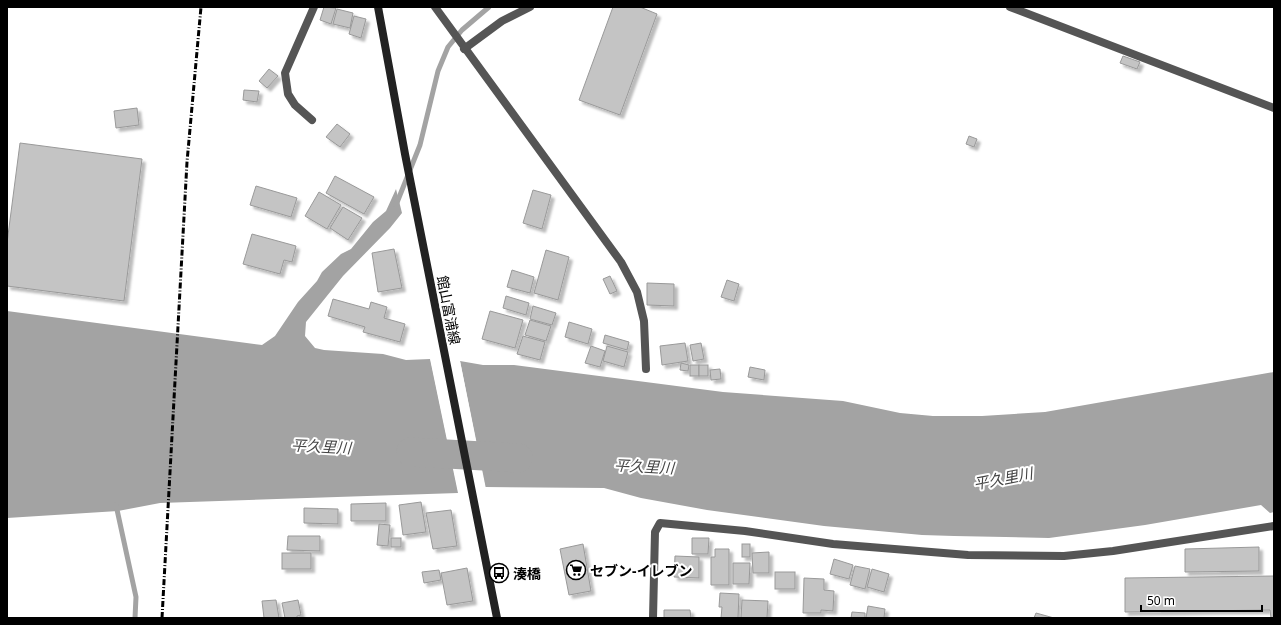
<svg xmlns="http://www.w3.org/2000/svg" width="1281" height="625" viewBox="0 0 1281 625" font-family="'Noto Sans','Noto Sans JP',sans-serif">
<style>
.water{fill:#a3a3a3}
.pier{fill:#fff}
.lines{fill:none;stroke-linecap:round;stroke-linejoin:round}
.stream{stroke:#a3a3a3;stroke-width:5}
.river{stroke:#a3a3a3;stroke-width:29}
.building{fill:#c4c4c4;stroke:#999;filter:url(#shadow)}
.minor{stroke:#555;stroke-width:8}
.secondary{stroke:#222;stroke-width:8}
.rail{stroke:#000;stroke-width:3;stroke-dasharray:6 2 1 2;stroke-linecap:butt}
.labels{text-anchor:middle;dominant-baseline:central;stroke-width:4;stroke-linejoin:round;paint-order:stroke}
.street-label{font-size:14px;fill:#000;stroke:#fff}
.poi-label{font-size:14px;font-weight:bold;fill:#000;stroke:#fff;text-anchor:start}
.water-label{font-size:15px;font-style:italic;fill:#444;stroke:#fff}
</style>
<defs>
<filter id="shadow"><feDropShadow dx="3.5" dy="3.5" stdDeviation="1" flood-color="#0004"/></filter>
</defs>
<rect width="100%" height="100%" fill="#fff"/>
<g class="water">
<path d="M396,189L402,213L390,228L343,276L306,322L305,336L315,348L324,350L383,354L406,360L430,359L458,493L160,503L118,511L7,518V311L262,345L275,336L298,302L317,281L322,272L341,254L351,249L373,222L386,211Z"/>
<path d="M460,361L483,365H514L723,392L843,401L900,413L933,416H982L1045,412L1274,372V512L1270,513L1261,505L1145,525L1049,538L954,536L922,535L824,526L707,510L641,498L604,488L485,487Z"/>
</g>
<g class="pier">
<path d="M430,357L432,358L460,493L459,495Z"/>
<path d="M459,359L460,361L486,489L483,488Z"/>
</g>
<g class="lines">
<g class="stream">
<path d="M396,205L420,145L438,71L448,47L462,30L489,7"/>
<path d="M116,505L136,597L135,618"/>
</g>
<path class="river" d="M411,452L518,458"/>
</g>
<g class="building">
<path d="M324,7L336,8L331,24L320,20Z"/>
<path d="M613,7H640L657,14L620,115L579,100Z"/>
<path d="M337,9L353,13L350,28L333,24Z"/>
<path d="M354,16L366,19L361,38L349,34Z"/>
<path d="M1123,56L1140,62L1137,69L1120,63Z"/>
<path d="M269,69L278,76L267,88L259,81Z"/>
<path d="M244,90L259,91L257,102L243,100Z"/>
<path d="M137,108L139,125L116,128L114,111Z"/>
<path d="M337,124L350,134L340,147L326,137Z"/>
<path d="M969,136L977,139L974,147L966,144Z"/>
<path d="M20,143L142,159L124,301L7,286V243Z"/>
<path d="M335,176L374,197L364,214L326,193Z"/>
<path d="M256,186L297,198L291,217L250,205Z"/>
<path d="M533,190L551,195L542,229L523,223Z"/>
<path d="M319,192L341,205L327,229L305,216Z"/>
<path d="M343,207L362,218L348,240L330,228Z"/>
<path d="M252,234L296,246L292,262L284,260L280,274L243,264Z"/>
<path d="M394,249L402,288L378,292L372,253Z"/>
<path d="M546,250L569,257L558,300L534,293Z"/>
<path d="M512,270L534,277L530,293L507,287Z"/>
<path d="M610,276L617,291L610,294L603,279Z"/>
<path d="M727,280L739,284L734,301L721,297Z"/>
<path d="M647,283L674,284V306L647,305Z"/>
<path d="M506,296L529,303L526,315L503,308Z"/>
<path d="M333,299L369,309L371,302L387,307L384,318L405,324L400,342L363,332L365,327L328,316Z"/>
<path d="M533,306L556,313L552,325L530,319Z"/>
<path d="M490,311L523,320L515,348L482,339Z"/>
<path d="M530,320L551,326L546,341L525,335Z"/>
<path d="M569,322L592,329L588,344L565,337Z"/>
<path d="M605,335L629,342L627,350L603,343Z"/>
<path d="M523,336L545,342L540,360L517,354Z"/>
<path d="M685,343L688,361L662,365L660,346Z"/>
<path d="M701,343L704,359L693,361L690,345Z"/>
<path d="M591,346L605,351L600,367L585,363Z"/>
<path d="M607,346L628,352L624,367L603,361Z"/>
<path d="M681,363L689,365L688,371L680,370Z"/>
<rect x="690" y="365" width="9" height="11"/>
<rect x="699" y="365" width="9" height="11"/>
<path d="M750,367L765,370L764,380L748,377Z"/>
<path d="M720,369L721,379L711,380L710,370Z"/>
<path d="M421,502L426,532L403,535L399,505Z"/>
<path d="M386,503V521H351V504Z"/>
<path d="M304,508L338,509V524L304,523Z"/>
<path d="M451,510L457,546L433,549L426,513Z"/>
<path d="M379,524L390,525L388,546L377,545Z"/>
<path d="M288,536H320V551L287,550Z"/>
<rect x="391" y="538" width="10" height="9"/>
<path d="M692,538H709L708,554H692Z"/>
<path d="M583,544L591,591L569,595L560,549Z"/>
<rect x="742" y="544" width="8" height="13"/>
<path d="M1259,547V571L1185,572V549Z"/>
<path d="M715,549H729V585H711V557H715Z"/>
<path d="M769,552V573H753L752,553Z"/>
<rect x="282" y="553" width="29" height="16"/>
<path d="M675,556L699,557V578L674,577Z"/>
<path d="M834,559L853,565L849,579L830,574Z"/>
<path d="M733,563H750L749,584H733Z"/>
<path d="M855,566L870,569L865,589L850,585Z"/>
<path d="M467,568L473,601L447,605L441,573Z"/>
<path d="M872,569L889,574L884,592L867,587Z"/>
<path d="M439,570L441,580L424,583L422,572Z"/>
<rect x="775" y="572" width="20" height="17"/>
<path d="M1274,576V618H1271L1270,610L1125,612V578Z"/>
<path d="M804,578L824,579V590L834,591L833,611L821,610V613H803Z"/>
<path d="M720,593L739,594L738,618H721L722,607H719Z"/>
<path d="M276,600L279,618H264L262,601Z"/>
<path d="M298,600L301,615L297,616V618H285L282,603Z"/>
<path d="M742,600L768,601L767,618H741Z"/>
<path d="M868,606L885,609L884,618H866Z"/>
<path d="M664,610H690L691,618H664Z"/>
<path d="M852,612L865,613V618H851Z"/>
<path d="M1036,613L1054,618H1034Z"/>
</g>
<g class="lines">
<g class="minor">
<path d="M435,7L621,262L637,292L644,321L646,369"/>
<path d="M1010,7L1274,108"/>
<path d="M464,49L502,21L530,7"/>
<path d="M312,120L295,105L288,94L285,73L314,7"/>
<path d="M653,618L655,532L660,523L745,531L833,544L968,555L1064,556L1113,551L1274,526"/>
</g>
<path class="secondary" d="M378,7L405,154L497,618"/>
<path class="rail" d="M162,618L187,162L201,7"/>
</g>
<defs>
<symbol id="supermarket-ring" viewBox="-11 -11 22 22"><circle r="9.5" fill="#fff" stroke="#000" stroke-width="1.5"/><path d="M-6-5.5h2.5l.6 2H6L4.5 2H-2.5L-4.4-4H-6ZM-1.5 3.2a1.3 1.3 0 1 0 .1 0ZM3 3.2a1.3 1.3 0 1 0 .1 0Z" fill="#000"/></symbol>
<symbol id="bus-ring" viewBox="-11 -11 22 22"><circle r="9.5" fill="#fff" stroke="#000" stroke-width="1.5"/><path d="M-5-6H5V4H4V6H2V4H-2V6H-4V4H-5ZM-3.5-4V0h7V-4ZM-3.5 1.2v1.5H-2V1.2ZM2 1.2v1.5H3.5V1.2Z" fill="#000"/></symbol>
</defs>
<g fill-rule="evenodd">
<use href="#supermarket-ring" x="565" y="559" width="22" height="22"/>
<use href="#bus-ring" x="488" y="562" width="22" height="22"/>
</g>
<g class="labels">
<g class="street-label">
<text transform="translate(449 310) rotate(79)">館山富浦線</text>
</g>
<g class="poi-label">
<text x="590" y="570">セブン-イレブン</text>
<text x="513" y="573">湊橋</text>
</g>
<g class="water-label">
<text transform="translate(321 446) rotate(3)">平久里川</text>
<text transform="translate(644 466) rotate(3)">平久里川</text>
<text transform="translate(1003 478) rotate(-11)">平久里川</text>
</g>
</g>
<rect width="1281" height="625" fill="none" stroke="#000000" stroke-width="16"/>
<path d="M1141 605v6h121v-6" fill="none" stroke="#000000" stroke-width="2"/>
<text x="1147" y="605" font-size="12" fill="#000000" stroke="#ffffff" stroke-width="3" paint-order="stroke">50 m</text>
</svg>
